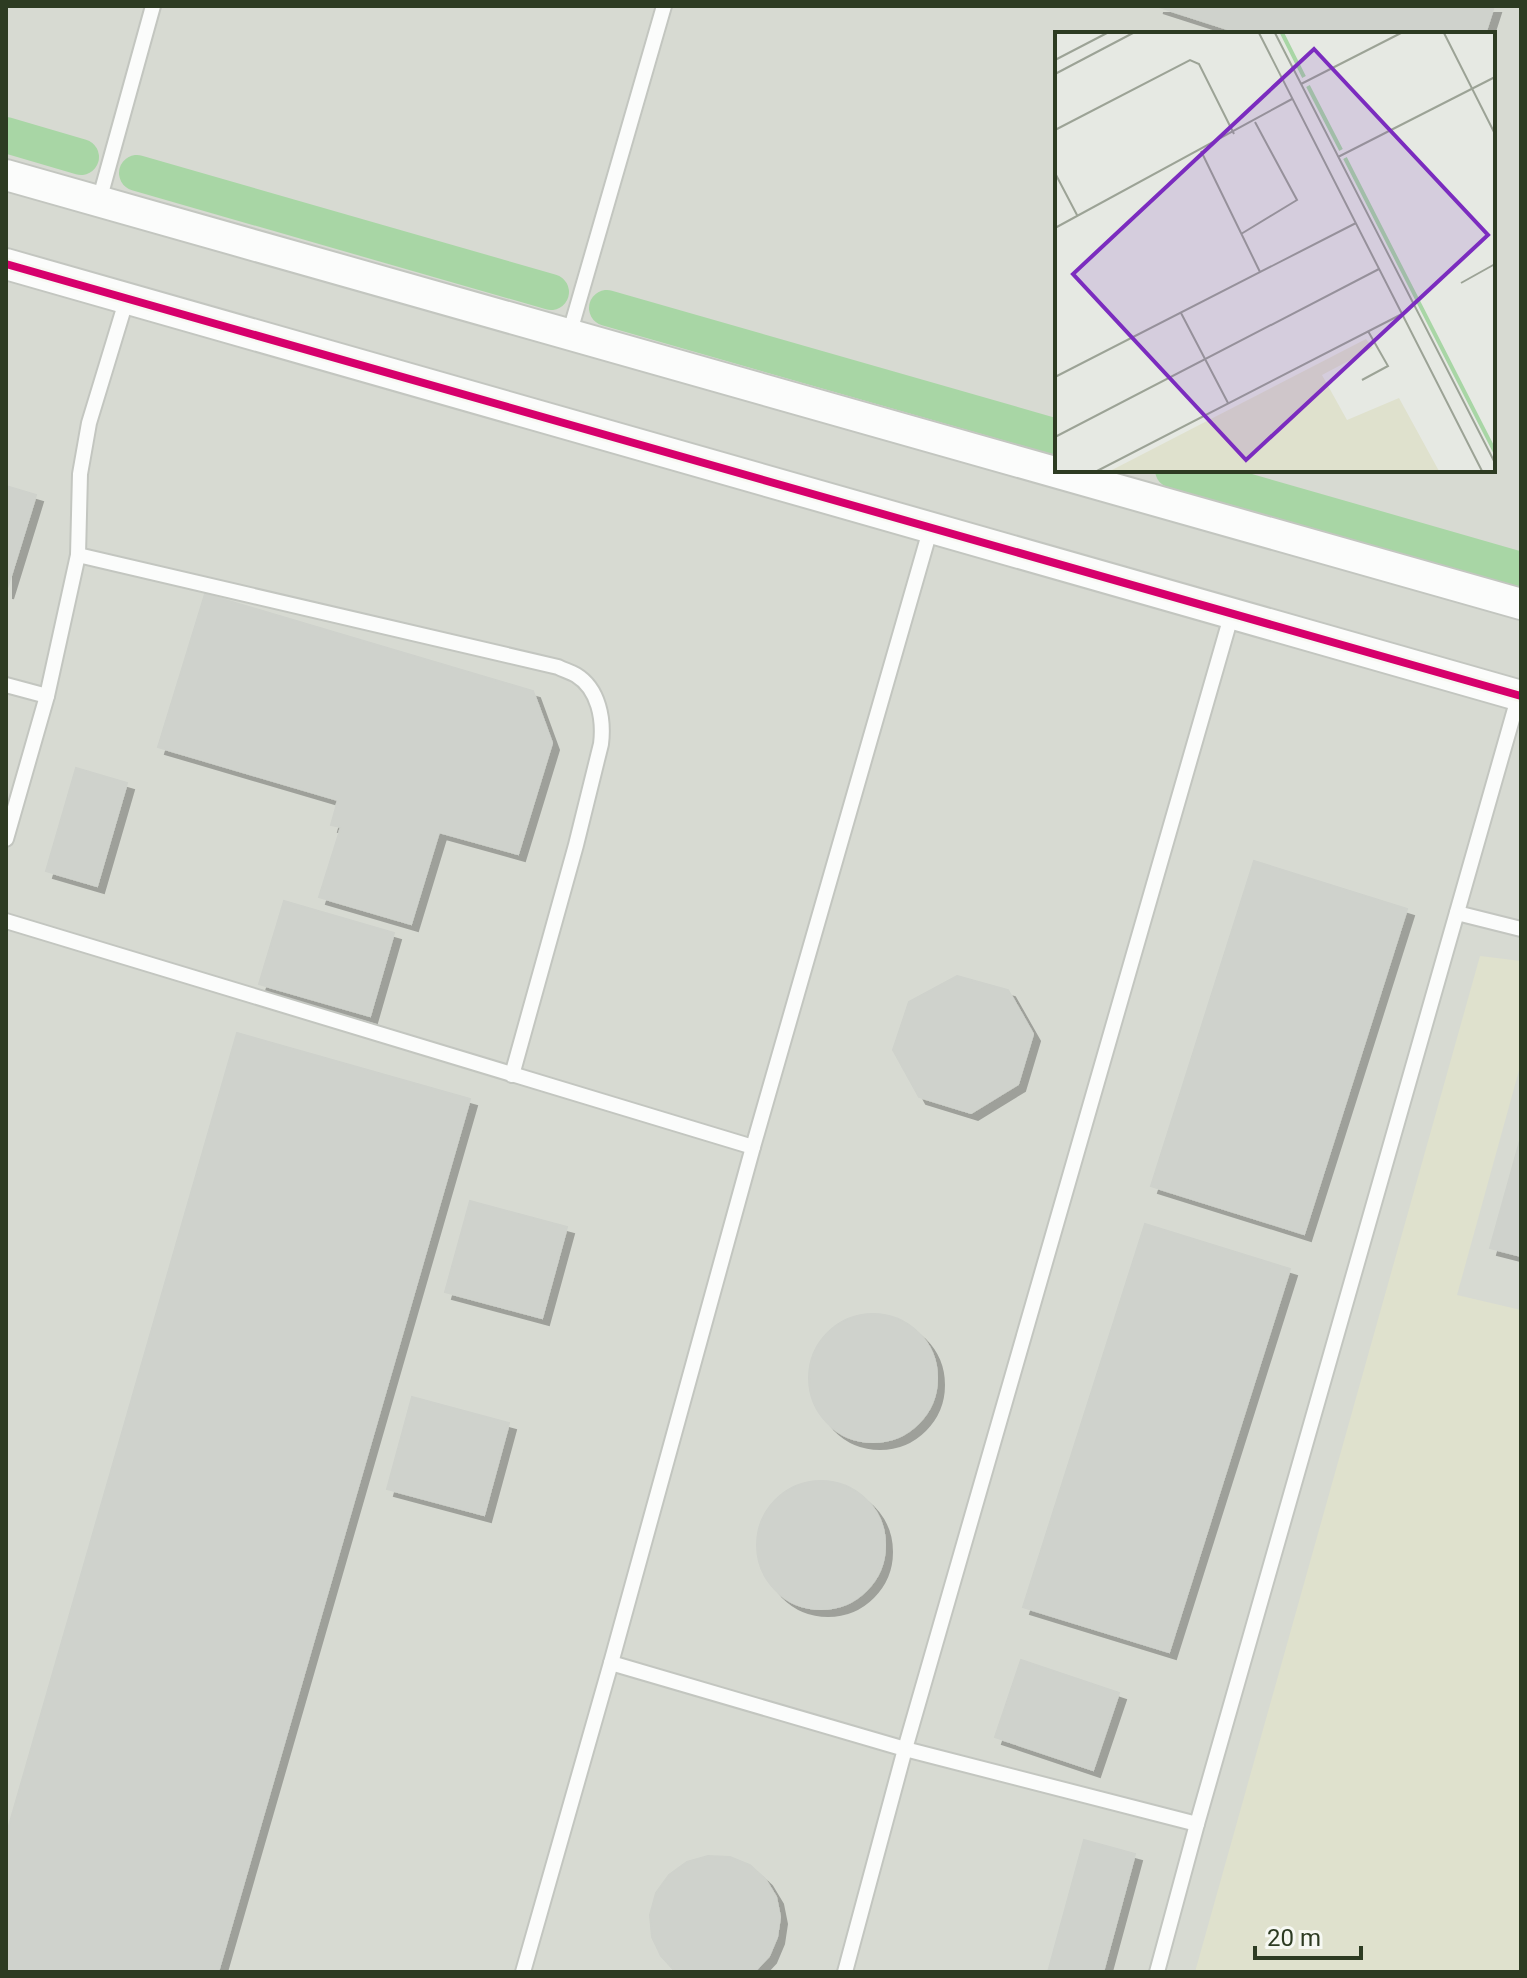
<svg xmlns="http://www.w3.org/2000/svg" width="1527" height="1978" viewBox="0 0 1527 1978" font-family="Roboto,sans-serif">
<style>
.built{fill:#d7dad2;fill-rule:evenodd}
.green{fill:#dfe1cd}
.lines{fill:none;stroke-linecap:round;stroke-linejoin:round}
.canal{stroke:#a8d6a5;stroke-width:36}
.building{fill:#cfd2cc;stroke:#cfd2cc;stroke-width:2;filter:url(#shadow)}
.lane-casing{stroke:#c3c6c0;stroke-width:18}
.street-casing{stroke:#c3c6c0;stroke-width:34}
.lane{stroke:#fbfcfb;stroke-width:14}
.street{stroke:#fbfcfb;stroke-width:30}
.cycleway-casing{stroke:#f6f8f2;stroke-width:13}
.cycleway{stroke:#d6006c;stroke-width:8}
.inset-river{fill:none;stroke:#a8d6a5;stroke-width:4}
.inset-road{fill:none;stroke:#9ca396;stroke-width:2}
.view{fill:#7b2cbf;fill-opacity:0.15;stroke:#7b2cbf;stroke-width:4}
.inset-edge{fill:none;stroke:#2d3b22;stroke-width:4}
</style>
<defs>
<filter id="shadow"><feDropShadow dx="7" dy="7" stdDeviation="0" flood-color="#0004"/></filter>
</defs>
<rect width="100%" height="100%" fill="#e6e9e3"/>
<path class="built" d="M6,6H1521V1972H6ZM1057,34H1493V470H1057Z"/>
<path class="green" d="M1480,956L1521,961V1063L1457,1295L1521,1310V1972H1195Z"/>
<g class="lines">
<g class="canal">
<path d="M6,135L81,157"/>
<path d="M137,173L551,292"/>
<path d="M607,308L1057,437"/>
<path d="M1173,470L1521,570"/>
</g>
</g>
<g class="building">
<path d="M1156,6H1494L1485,34H1243Z"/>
<path d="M6,486L36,495L6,592Z"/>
<path d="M205,594L533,691L552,743L518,854L439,832L411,924L319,897L341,827L331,825L338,800L158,747Z"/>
<path d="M76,768L127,783L97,886L46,871Z"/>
<path d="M1254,861L1407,909L1304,1234L1151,1186Z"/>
<path d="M284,901L394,933L370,1016L259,984Z"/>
<path d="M957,976L1008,990L1033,1034L1018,1084L971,1113L919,1097L893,1050L909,1002Z"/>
<path d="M237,1033L470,1099L218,1972H6V1836Z"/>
<path d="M1521,1137V1256L1490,1248Z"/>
<path d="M470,1201L567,1227L542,1318L445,1292Z"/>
<path d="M1145,1224L1290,1269L1169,1652L1023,1607Z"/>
<circle cx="873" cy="1378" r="64"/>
<path d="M412,1397L509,1423L484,1515L387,1489Z"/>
<circle cx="821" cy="1545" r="64"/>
<path d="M1021,1660L1119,1693L1093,1770L995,1737Z"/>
<path d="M1084,1840L1135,1854L1103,1972H1048Z"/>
<path d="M708,1856L730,1857L750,1865L765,1879L776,1897L780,1917L777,1937L769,1956L754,1972H676L661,1956L652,1937L650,1915L656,1893L669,1875L687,1862Z"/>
</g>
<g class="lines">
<defs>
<g id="lane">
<path d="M99,201L153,6"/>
<path d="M569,335L664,6"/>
<path d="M78,555L558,667C564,670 571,672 576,675C599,689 604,720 601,744L576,845L512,1075"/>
<path d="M6,685L47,696"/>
<path d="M6,839L47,696L78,555L80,474L89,423L127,298"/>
<path d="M1457,913L1521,929"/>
<path d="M6,921L753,1147"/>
<path d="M611,1663L905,1749L1197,1824"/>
<path d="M523,1972L611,1663L753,1147L931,527"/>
<path d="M845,1972L905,1749L1232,613"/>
<path d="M1157,1972L1197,1824L1519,695"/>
</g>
<g id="street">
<path d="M6,175L1521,604"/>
<path d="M6,264L1521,696"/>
</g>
</defs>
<use href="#lane" class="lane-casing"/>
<use href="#street" class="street-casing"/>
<use href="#lane" class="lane"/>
<use href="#street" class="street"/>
<defs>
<path id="cycleway" d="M6,264L1521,696"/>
</defs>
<use href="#cycleway" class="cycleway-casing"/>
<use href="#cycleway" class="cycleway"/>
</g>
<g transform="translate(1055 32)">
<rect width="440" height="440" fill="#e6e9e3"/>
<path d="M311,307L318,316L267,343L292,388L344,366L384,439H55Z" fill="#dfe1cd"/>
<path class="inset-river" d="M227,1L249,45M253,54L286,118M290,126L440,420"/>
<path class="inset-road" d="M204,1L427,439M220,1L440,431M389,1L440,102M0,28L52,1M0,42L78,1M246,52L346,1M0,98L135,28L144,32L179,102M146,119L205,240M283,125L440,45M0,141L22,183M0,196L237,67M186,202L242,168L200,90M406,251L440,232M126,281L173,371M0,345L301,191M307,348L333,334L313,299M0,405L324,237M42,439L347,282"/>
<path class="view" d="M259,17L433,203L191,428L18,242Z"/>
<rect width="440" height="440" class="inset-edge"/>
</g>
<rect width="1527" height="1978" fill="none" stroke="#2d3b22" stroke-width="16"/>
<path d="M1255 1946v12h106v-12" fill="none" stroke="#2d3b22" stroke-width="4"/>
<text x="1267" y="1946" font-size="24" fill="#2d3b22" stroke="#f6f8f2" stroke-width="6" paint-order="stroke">20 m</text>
</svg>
